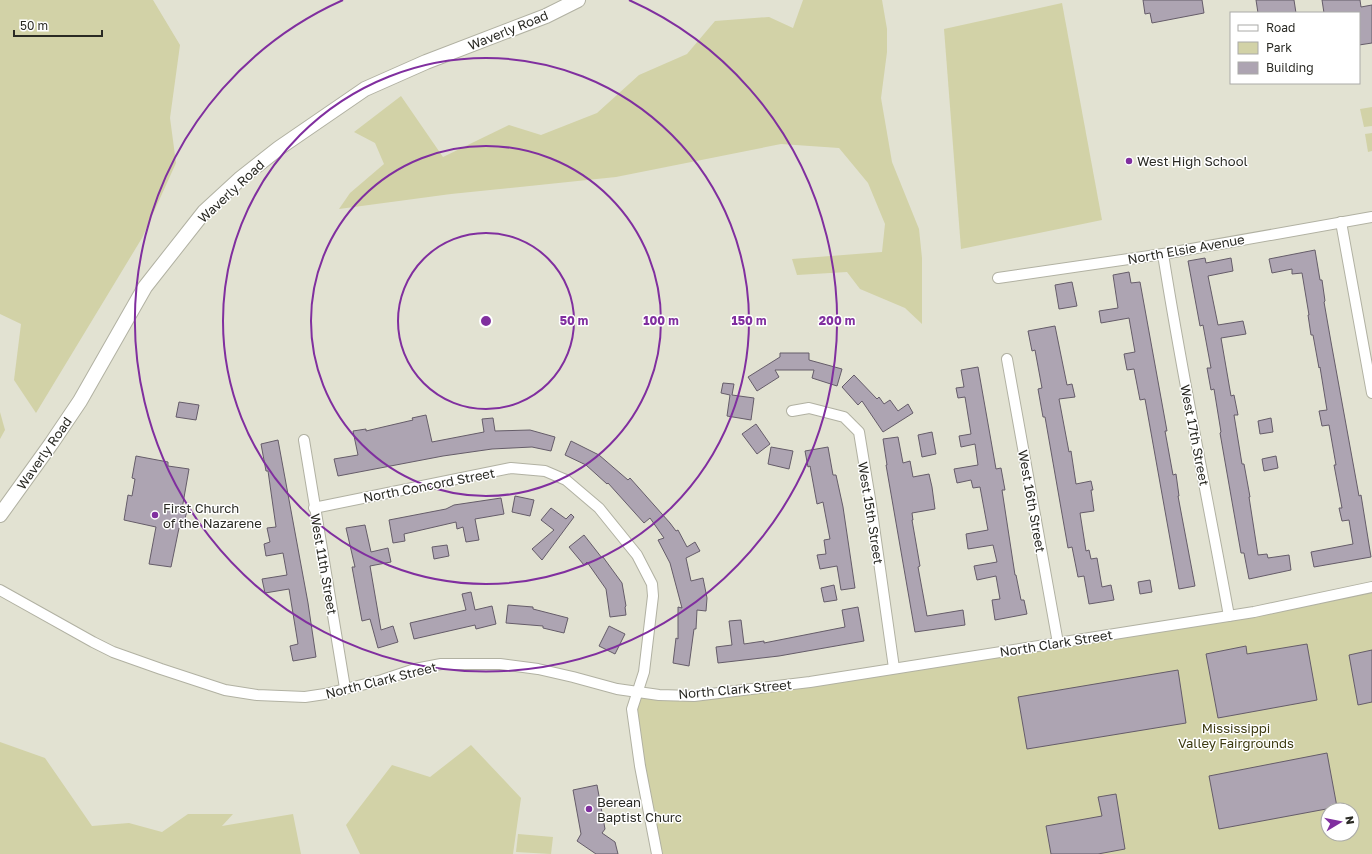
<svg xmlns="http://www.w3.org/2000/svg" width="1372" height="854" viewBox="0 0 1372 854" font-family="'Golos Text',sans-serif">
<style>
.green{fill:#d2d2a7;fill-rule:evenodd}
.building{fill:#ada4b2;stroke:#655c69}
.lines{fill:none;stroke-linecap:round;stroke-linejoin:round}
.street-casing{stroke:#b1b1a2;stroke-width:12}
.secondary-casing{stroke:#b1b1a2;stroke-width:16}
.street{stroke:#fff;stroke-width:10}
.secondary{stroke:#fff;stroke-width:14}
.ring{fill:none;stroke:#802f9f;stroke-width:2}
.poi-dot{fill:#802f9f;stroke:#fff;stroke-width:1.5}
.labels{text-anchor:middle;dominant-baseline:central;stroke-width:3;stroke-linejoin:round;paint-order:stroke}
.street-label{font-size:13px;fill:#2a2a24;stroke:#fff}
.poi-label{font-size:13px;fill:#2a2a24;stroke:#fff;text-anchor:start}
.park-label{font-size:13px;fill:#3c3a10;stroke:#fff}
.centre{fill:#802f9f;stroke:#fff;stroke-width:2}
.ring-label{font-size:12px;text-anchor:middle;font-weight:bold;fill:#802f9f;stroke:#fff;stroke-width:3;stroke-linejoin:round;paint-order:stroke}
</style>
<rect width="100%" height="100%" fill="#e2e2d2"/>
<g class="green">
<path d="M0,0H153L180,45L170,118L176,163L142,238L36,413L14,380L21,324L0,314Z"/>
<path d="M803,0H882L887,29V52L881,98L892,162L919,229L922,258V324L905,308L860,289L847,272L797,275L792,259L882,252L885,224L868,183L839,148L781,144L616,177L451,194L339,209L350,193L384,164L375,143L354,132L401,96L443,157L509,125L541,135L597,113L639,75L687,54L715,21L769,17L793,28Z"/>
<path d="M1062,3L1102,220L961,249L944,29Z"/>
<path d="M1372,107V126L1364,127L1360,109Z"/>
<path d="M1372,133V151L1368,152L1365,134Z"/>
<path d="M0,412L5,430L0,439Z"/>
<path d="M1372,587V854H663L640,766L632,709L638,692L659,695L810,682ZM1328,810H1352V834H1328Z"/>
<path d="M0,742L45,758L92,826L129,823L162,832L188,814H233L222,826L293,814L301,854H0Z"/>
<path d="M471,745L521,798L513,854H360L346,825L392,765L430,777Z"/>
<path d="M518,834L553,837L551,854L516,852Z"/>
</g>
<g class="building">
<path d="M1143,0H1202L1204,13L1152,23L1150,13L1145,14Z"/>
<path d="M1256,0H1294L1296,13H1258Z"/>
<path d="M1322,0H1360L1361,7L1372,5V43L1359,45V13H1324Z"/>
<path d="M1315,250L1320,280H1322L1325,301L1324,302L1331,342L1359,496L1361,495L1371,557L1314,567L1311,552L1353,544L1349,520L1342,521L1339,508H1342L1334,465H1336L1329,425L1322,426L1319,411L1327,410L1320,367L1319,368L1313,335H1311L1308,315H1309L1302,273L1292,274V269L1272,273L1269,259Z"/>
<path d="M1205,258L1206,263L1231,258L1233,271L1208,276L1218,325L1243,321L1246,334L1221,338L1231,396L1234,395L1238,415H1234L1242,464H1244L1250,497H1249L1258,555L1267,554L1268,558L1289,555L1291,570L1249,579L1244,553H1241L1220,433L1221,432L1214,389L1211,390L1207,368H1211L1203,325L1200,326L1188,261Z"/>
<path d="M1129,272L1131,283L1140,282L1167,431H1165L1173,475L1176,474L1179,496H1178L1195,586L1179,589L1145,399L1140,400L1134,369L1127,370L1124,354L1135,352L1129,318L1101,323L1099,311L1118,308L1113,275Z"/>
<path d="M1072,282L1077,306L1059,309L1055,285Z"/>
<path d="M1055,326L1067,385L1072,384L1075,397L1059,399L1069,452L1071,451L1076,484L1091,481L1093,490H1091L1094,511L1080,513L1086,551L1089,550L1091,559L1097,558L1102,587L1111,585L1114,600L1089,604L1084,576L1078,577L1072,547L1068,548L1045,417H1043L1038,389L1042,388L1035,350L1032,351L1028,331Z"/>
<path d="M780,353H809V360L842,369L837,386L812,378L814,370H775L779,377L757,391L748,377L780,357Z"/>
<path d="M978,367L996,469L1001,468L1005,490H1002L1015,575H1016L1021,600H1024L1027,614L995,620L992,600L1000,599L996,576L977,580L974,566L997,562L993,545L968,549L966,534L988,530L980,487L973,488L971,480L957,483L954,469L978,465L975,444L961,447L959,436L971,434L965,397L958,398L956,388L964,387L961,370Z"/>
<path d="M854,375L877,399L879,397L884,404L890,400L898,411L908,404L913,413L883,432L862,401L858,405L842,387Z"/>
<path d="M723,383L734,384L732,395L754,398L751,420L727,416L730,395L721,393Z"/>
<path d="M179,402L199,405L196,420L176,417Z"/>
<path d="M426,415L432,442L484,432L482,419L493,418L495,431L530,430L555,437L551,451L532,447L492,449L443,456L338,476L334,459L358,455L353,431L366,429V431L413,420L412,418Z"/>
<path d="M1271,418L1273,432L1260,434L1258,421Z"/>
<path d="M756,424L770,444L757,454L742,434Z"/>
<path d="M932,432L936,454L922,457L918,435Z"/>
<path d="M898,437L903,463L910,461L913,477L929,474L932,487L935,509L912,513L913,520H912L920,566L918,567L927,616L963,610L965,625L915,632L886,465H887L883,439Z"/>
<path d="M278,440L308,603L316,657L293,661L290,646L298,644L289,589L265,593L262,579L287,575L283,553L266,556L264,544L270,542L267,528L276,527L268,471H266L261,444Z"/>
<path d="M571,441L599,455L628,480L630,478L670,523L676,531L678,530L687,547L695,542L700,551L686,558L691,581L703,578L707,598L706,611L697,610L696,629H694L689,666L673,663L676,638L678,639V607L682,608L670,563L658,540L664,538L650,518L644,523L608,483L607,484L586,465L565,455Z"/>
<path d="M771,447L793,451L789,469L768,464Z"/>
<path d="M828,447L833,475H836L843,507L855,588L841,590L837,566L820,569L817,555L826,554L824,540L830,539L823,502L817,504L810,466L808,467L805,451Z"/>
<path d="M136,456L168,462V466L189,469L182,509L187,510L183,528H179L171,567L149,564L156,527L124,520L128,495L132,496L135,479L132,478Z"/>
<path d="M1276,456L1278,468L1264,471L1262,459Z"/>
<path d="M515,496L534,500L530,516L512,512Z"/>
<path d="M501,498L504,514L475,519L479,540L466,542L463,527L457,529L456,522L404,534L405,541L393,543L389,520L446,509L454,505Z"/>
<path d="M551,508L566,519L571,514L574,517L542,560L532,549L554,530L541,520Z"/>
<path d="M365,525L371,552L388,548L391,562L370,566L381,630L393,626L398,642L378,648L370,619L362,621L352,567H355L346,528Z"/>
<path d="M584,535L602,558L603,557L622,583L626,606L625,607L626,615L610,617L606,589L587,562L584,565L569,547Z"/>
<path d="M447,545L449,556L434,559L432,547Z"/>
<path d="M1150,580L1152,592L1140,594L1138,582Z"/>
<path d="M834,585L837,600L824,602L821,588Z"/>
<path d="M471,592L475,610L492,606L496,624L476,629L475,625L414,639L410,623L466,610L462,594Z"/>
<path d="M508,605L533,607V609L568,618L564,633L543,628V626L506,623Z"/>
<path d="M858,607L864,641L779,656L718,663L716,647L732,645L729,621L741,620L744,644L764,641V643L845,627L842,610Z"/>
<path d="M609,626L625,634L615,654L599,646Z"/>
<path d="M1307,644L1317,700L1218,718L1206,654L1246,646L1247,654Z"/>
<path d="M1372,650V702L1358,705L1349,655Z"/>
<path d="M1178,670L1186,723L1027,749L1018,697Z"/>
<path d="M1327,753L1337,807L1219,829L1209,776Z"/>
<path d="M597,785L605,829L602,833L615,842L618,854H596L577,841L581,834L573,790Z"/>
<path d="M1116,794L1125,849L1098,854H1051L1046,826L1102,816L1098,797Z"/>
</g>
<g class="lines">
<defs>
<g id="street">
<path d="M1341,222L1372,393"/>
<path d="M1163,254C1182,375 1207,495 1229,616"/>
<path d="M998,278L1163,254L1372,217"/>
<path d="M1007,359L1058,643"/>
<path d="M792,411L809,408L844,417L859,432L871,505L894,668"/>
<path d="M304,440L345,688"/>
<path d="M314,508L511,468L545,471L566,480L599,508L637,555L652,584L653,596L644,672L632,709L640,766L657,854"/>
<path d="M0,590L93,642L113,652L161,669L225,690L257,695L305,697L325,694L382,680L415,669L441,664H500L538,669L573,677L617,689L659,695L694,696L810,682L1254,612L1372,587"/>
</g>
<path id="secondary" d="M0,515L51,444L80,401L145,287L204,212L241,178L279,148L365,89L426,62L546,16L578,0"/>
</defs>
<use href="#street" class="street-casing"/>
<use href="#secondary" class="secondary-casing"/>
<use href="#street" class="street"/>
<use href="#secondary" class="secondary"/>
</g>
<g class="ring">
<circle cx="486" cy="321" r="88"/>
<circle cx="486" cy="321" r="175"/>
<circle cx="486" cy="321" r="263"/>
<path d="M629 0A351 351 0 1 1 343 0"/>
</g>
<g class="poi-dot">
<circle cx="1129" cy="161" r="4"/>
<circle cx="155" cy="515" r="4"/>
<circle cx="589" cy="809" r="4"/>
</g>
<g class="labels">
<g class="street-label">
<text transform="translate(508 30) rotate(-22)">Waverly Road</text>
<text transform="translate(231 191) rotate(-43)">Waverly Road</text>
<text transform="translate(1186 249) rotate(-10)">North Elsie Avenue</text>
<text transform="translate(1195 435) rotate(79)">West 17th Street</text>
<text transform="translate(44 453) rotate(-55)">Waverly Road</text>
<text transform="translate(429 485) rotate(-11)">North Concord Street</text>
<text transform="translate(1032 501) rotate(80)">West 16th Street</text>
<text transform="translate(871 513) rotate(81)">West 15th Street</text>
<text transform="translate(324 564) rotate(80)">West 11th Street</text>
<text transform="translate(1056 643) rotate(-9)">North Clark Street</text>
<text transform="translate(381 680) rotate(-14)">North Clark Street</text>
<text transform="translate(735 689) rotate(-5)">North Clark Street</text>
</g>
<g class="poi-label">
<text x="1137" y="161">West High School</text>
<text x="163" y="508">First Church<tspan x="163" dy="15">of the Nazarene</tspan></text>
<text x="597" y="802">Berean<tspan x="597" dy="15">Baptist Churc</tspan></text>
</g>
<g class="park-label">
<text x="1236" y="728">Mississippi<tspan x="1236" dy="15">Valley Fairgrounds</tspan></text>
</g>
</g>
<circle cx="486" cy="321" r="6" class="centre"/>
<g class="ring-label">
<text x="574" y="325">50 m</text>
<text x="661" y="325">100 m</text>
<text x="749" y="325">150 m</text>
<text x="837" y="325">200 m</text>
</g>
<rect x="1230" y="12" width="130" height="72" fill="#ffffff" stroke="#aaaaa7"/>
<rect x="1238" y="25" width="20" height="6" fill="#ffffff" stroke="#aaaaa7"/>
<text x="1266" y="32" font-size="12" fill="#2a2a24">Road</text>
<rect x="1238" y="42" width="20" height="12" fill="#d2d2a7" stroke="#aaaaa7"/>
<text x="1266" y="52" font-size="12" fill="#2a2a24">Park</text>
<rect x="1238" y="62" width="20" height="12" fill="#ada4b2" stroke="#aaaaa7"/>
<text x="1266" y="72" font-size="12" fill="#2a2a24">Building</text>
<g transform="translate(1340 822) rotate(80)"><circle r="19" fill="#ffffff" stroke="#aaaaa7"/>
<path d="M0-3L7 15L0 10L-7 15Z" fill="#802f9f"/>
<text y="-6" font-size="11" font-weight="bold" text-anchor="middle" fill="#2a2a24">N</text>
</g>
<path d="M14 30v6h88v-6" fill="none" stroke="#2a2a24" stroke-width="2"/>
<text x="20" y="30" font-size="12" fill="#2a2a24" stroke="#ffffff" stroke-width="3" paint-order="stroke">50 m</text>
</svg>
